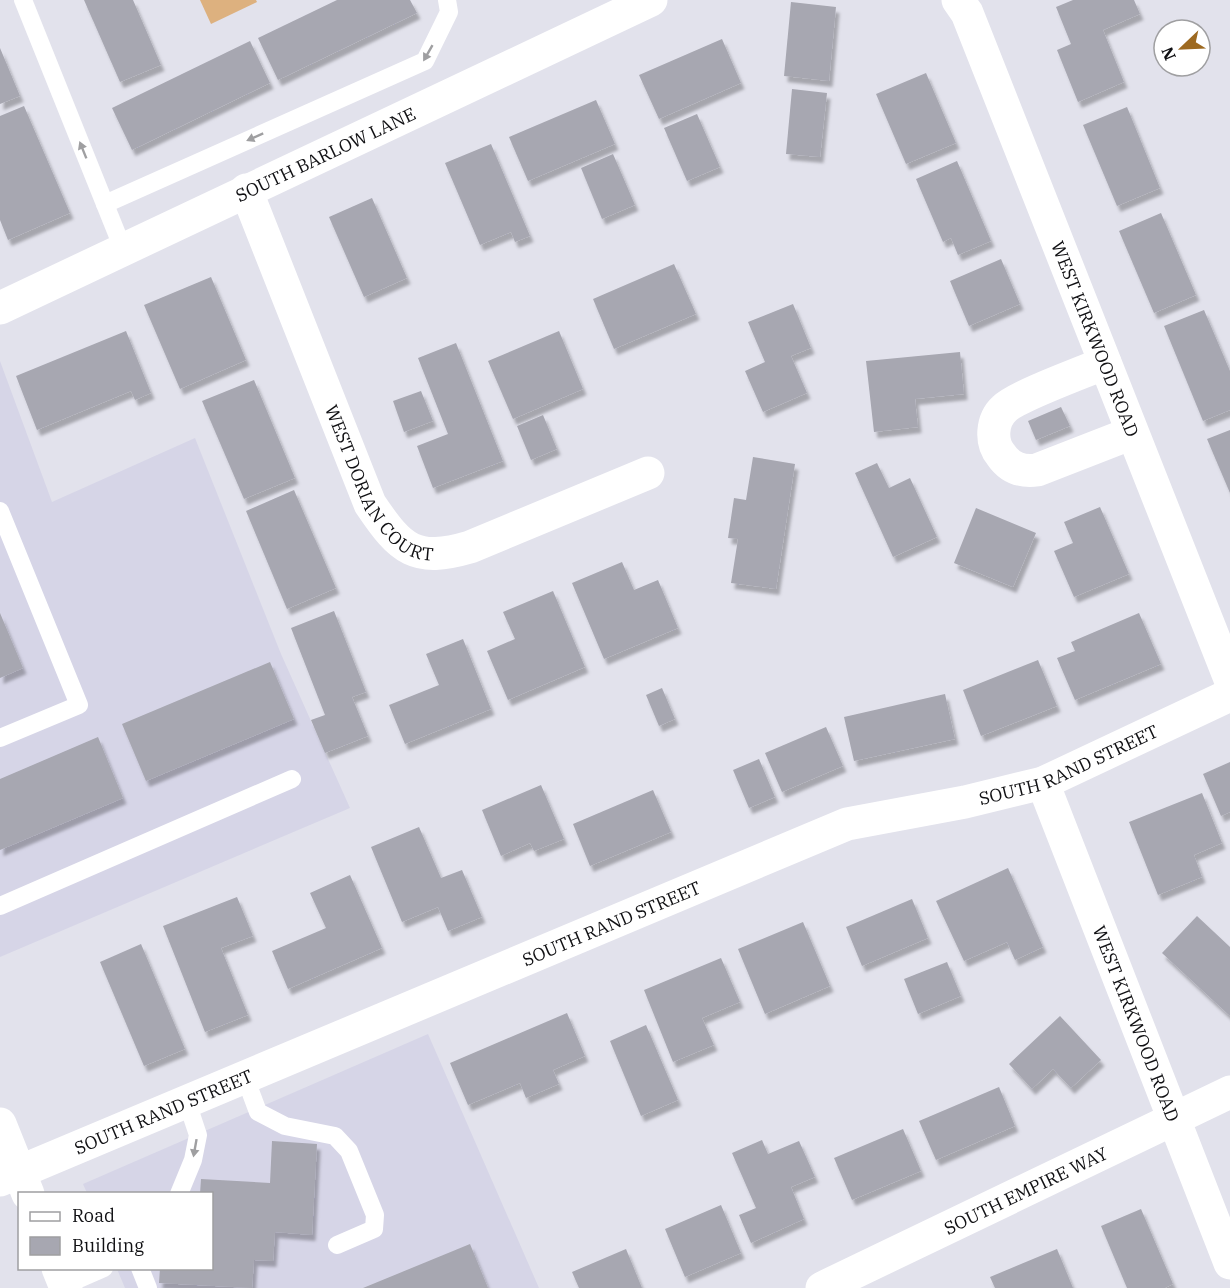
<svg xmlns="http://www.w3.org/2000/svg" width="1230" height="1288" viewBox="0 0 1230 1288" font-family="'IBM Plex Serif',serif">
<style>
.built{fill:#d6d5e7}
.green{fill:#ddb17f}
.building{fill:#a7a7b1;filter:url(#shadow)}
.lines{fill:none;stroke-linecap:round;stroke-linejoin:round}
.service{stroke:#fff;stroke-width:18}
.minor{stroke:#fff;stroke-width:33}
.primary{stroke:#fff;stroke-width:33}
.oneway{fill:#9f9fa1}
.labels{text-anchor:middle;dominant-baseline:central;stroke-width:4.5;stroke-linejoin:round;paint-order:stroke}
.street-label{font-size:18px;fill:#101013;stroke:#fff}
</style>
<defs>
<filter id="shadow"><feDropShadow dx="3.5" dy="6" stdDeviation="1.5" flood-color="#0004"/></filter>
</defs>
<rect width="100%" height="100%" fill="#e2e2ec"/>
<g class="built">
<path d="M0,361L52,502L195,438L281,654L350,808L0,957Z"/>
<path d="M428,1034L539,1288H125L117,1269L212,1268V1194L87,1193L83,1184Z"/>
</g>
<path class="green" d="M200,0H256L257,2L211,24Z"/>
<g class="building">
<path d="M84,0H133L161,65L120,82Z"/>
<path d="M337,0H410L417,13L278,80L258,38Z"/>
<path d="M1073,0H1134L1140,14L1103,30L1124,82L1078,102L1057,50L1071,44L1056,7Z"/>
<path d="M791,2L836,7L829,81L784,76Z"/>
<path d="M722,39L741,83L659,119L639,75Z"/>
<path d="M250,41L270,83L132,150L112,108Z"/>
<path d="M0,48L20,96L0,104Z"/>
<path d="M926,73L956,143L906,164L876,94Z"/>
<path d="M792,89L827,93L820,157L786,154Z"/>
<path d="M596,100L615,144L528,181L509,137Z"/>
<path d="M24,106L70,213L8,240L0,220V116Z"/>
<path d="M1127,107L1160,188L1117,206L1083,125Z"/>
<path d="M697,114L720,167L687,181L664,128Z"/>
<path d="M491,144L530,236L515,242L511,232L480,245L445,163Z"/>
<path d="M613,154L635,205L602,219L581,168Z"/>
<path d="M957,161L991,241L958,255L951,238L943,242L916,179Z"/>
<path d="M372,198L407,278L364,297L329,217Z"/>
<path d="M1161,213L1196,295L1154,313L1119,231Z"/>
<path d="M1001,259L1020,304L969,326L950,281Z"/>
<path d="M674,264L696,314L614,349L593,299Z"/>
<path d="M211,277L246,360L180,389L144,305Z"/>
<path d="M793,304L811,348L791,356L807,393L763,412L745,371L765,362L748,322Z"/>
<path d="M1204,310L1230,371V410L1203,421L1164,326Z"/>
<path d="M126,331L151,393L135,400L131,391L37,430L16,376Z"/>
<path d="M559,331L583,389L513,419L488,361Z"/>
<path d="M456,343L503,461L433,488L417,446L448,434L418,358Z"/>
<path d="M960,352L964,394L915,399L918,427L874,432L866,361Z"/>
<path d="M254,380L295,478L244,499L202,401Z"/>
<path d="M421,391L433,421L404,432L393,401Z"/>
<path d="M1061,407L1070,426L1036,440L1028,421Z"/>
<path d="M543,415L557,449L531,460L517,426Z"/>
<path d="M1230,430V493L1207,439Z"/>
<path d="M753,457L795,464L776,589L731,583L738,539L728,538L734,498L746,500Z"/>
<path d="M877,463L889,488L910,478L937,537L893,557L855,473Z"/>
<path d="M294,490L336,588L287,609L246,511Z"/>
<path d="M1100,507L1129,574L1074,597L1054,551L1073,543L1064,522Z"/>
<path d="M976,508L1036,533L1013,587L954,563Z"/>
<path d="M622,562L634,590L658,580L678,628L604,659L572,583Z"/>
<path d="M553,591L585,667L508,700L487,651L515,639L503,612Z"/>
<path d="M334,611L366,692L352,697L368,736L325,753L311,720L325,715L291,628Z"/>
<path d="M0,613L23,668L0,678Z"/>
<path d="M1139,613L1161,664L1075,700L1057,658L1075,651L1071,642Z"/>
<path d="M463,639L491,709L405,744L389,705L439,685L426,654Z"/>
<path d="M1038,660L1057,706L981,736L963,690Z"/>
<path d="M270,662L294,719L146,781L122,724Z"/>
<path d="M662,688L675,719L659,726L646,695Z"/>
<path d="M945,694L955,739L854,761L844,717Z"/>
<path d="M826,727L843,766L782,792L765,753Z"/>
<path d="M98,737L123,798L0,850V779Z"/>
<path d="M759,759L775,797L749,808L733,770Z"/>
<path d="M1230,762V812L1221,816L1203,774Z"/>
<path d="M541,785L564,839L534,851L530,843L501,856L482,810Z"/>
<path d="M653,790L671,832L590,866L573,824Z"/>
<path d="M1202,793L1222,843L1194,855L1202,877L1158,895L1129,822Z"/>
<path d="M419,827L441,878L462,870L482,917L448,931L438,907L402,922L371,847Z"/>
<path d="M1008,868L1043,947L1015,960L1007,942L964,961L936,901Z"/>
<path d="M350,875L382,948L288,989L272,951L326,928L310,893Z"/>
<path d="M237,897L253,936L221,948L248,1015L205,1032L163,926Z"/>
<path d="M912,899L928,938L862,966L846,927Z"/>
<path d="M1197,916L1230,947V1016L1162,953Z"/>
<path d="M803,922L830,986L765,1014L738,949Z"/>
<path d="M141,944L185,1049L144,1066L100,962Z"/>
<path d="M721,958L740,1002L702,1018L714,1045L673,1062L644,990Z"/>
<path d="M947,962L961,996L918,1014L904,979Z"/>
<path d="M567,1013L585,1056L553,1070L559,1084L526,1098L520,1083L468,1105L450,1063Z"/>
<path d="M1060,1016L1101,1060L1071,1088L1053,1069L1032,1089L1009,1064Z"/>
<path d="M646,1025L678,1100L641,1116L610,1041Z"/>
<path d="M999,1087L1015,1126L936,1160L919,1121Z"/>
<path d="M903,1129L921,1171L852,1200L834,1158Z"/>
<path d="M762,1140L768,1154L799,1141L815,1177L791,1187L804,1219L751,1243L739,1215L756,1208L732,1153Z"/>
<path d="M272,1141L317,1144L312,1235L275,1232L273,1261L254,1260L252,1288L159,1283L160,1268H212V1194H200L201,1179L270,1183Z"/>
<path d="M721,1205L741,1253L685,1277L665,1229Z"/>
<path d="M1141,1209L1173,1284L1165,1288H1127L1101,1226Z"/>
<path d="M470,1244L488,1288H363Z"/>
<path d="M626,1249L642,1288H579L572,1272Z"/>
<path d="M1057,1249L1073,1288H995L990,1277Z"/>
</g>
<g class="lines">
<g class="service">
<path d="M23,0L123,249"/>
<path d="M105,204L425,61L449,12L447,0"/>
<path d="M0,511L79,705L0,738"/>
<path d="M0,906L292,779"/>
<path d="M245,1077L258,1112L285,1126L335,1136L349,1151L375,1215L374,1229L337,1245"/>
<path d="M179,1194L193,1160L198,1135L187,1102"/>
<path d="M140,1268L148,1288"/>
<path d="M65,1285L104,1268"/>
</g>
<g class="minor">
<path id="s1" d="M958,0L967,13L1230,679"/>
<path id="s2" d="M246,190L370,504C401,550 415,563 470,547L648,473"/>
<path id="s3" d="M0,308L651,0"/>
<path d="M1105,363C1084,372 1017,396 1004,409C992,420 990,442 1001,455C1010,468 1022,472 1037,470L1132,433"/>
<path id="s4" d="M1043,783L1230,1263"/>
<path id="s5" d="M0,1180L847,824L965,802L1043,783L1230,695"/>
<path id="s6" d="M822,1288L1230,1092"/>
</g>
<g class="primary">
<path d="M0,1124L28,1194"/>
<path d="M58,1268L66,1288"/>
</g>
</g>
<defs><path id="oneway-solid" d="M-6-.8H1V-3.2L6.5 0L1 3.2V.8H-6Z" transform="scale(1.5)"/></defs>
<g class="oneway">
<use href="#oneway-solid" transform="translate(428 53) rotate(120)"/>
<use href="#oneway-solid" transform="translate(255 137) rotate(156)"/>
<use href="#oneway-solid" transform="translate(83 150) rotate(-112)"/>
<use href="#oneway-solid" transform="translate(195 1148) rotate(100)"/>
</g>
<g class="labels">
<g class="street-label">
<text stroke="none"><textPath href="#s3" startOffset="360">SOUTH BARLOW LANE</textPath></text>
<text stroke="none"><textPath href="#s1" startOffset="366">WEST KIRKWOOD ROAD</textPath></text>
<text stroke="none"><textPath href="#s2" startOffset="327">WEST DORIAN COURT</textPath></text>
<text stroke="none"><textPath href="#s5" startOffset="1149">SOUTH RAND STREET</textPath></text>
<text stroke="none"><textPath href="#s5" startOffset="663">SOUTH RAND STREET</textPath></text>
<text stroke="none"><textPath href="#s4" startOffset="258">WEST KIRKWOOD ROAD</textPath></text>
<text stroke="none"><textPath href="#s5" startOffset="177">SOUTH RAND STREET</textPath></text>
<text stroke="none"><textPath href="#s6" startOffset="226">SOUTH EMPIRE WAY</textPath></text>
</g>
</g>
<rect x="18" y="1192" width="195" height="78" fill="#ffffff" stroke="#9f9fa1" stroke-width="1.5"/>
<rect x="30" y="1212" width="30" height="9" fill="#ffffff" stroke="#9f9fa1" stroke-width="1.5"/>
<text x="72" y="1222" font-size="18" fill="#101013">Road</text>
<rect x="30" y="1237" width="30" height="18" fill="#a7a7b1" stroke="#9f9fa1" stroke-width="1.5"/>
<text x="72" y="1252" font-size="18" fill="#101013">Building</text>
<g transform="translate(1182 48) rotate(247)"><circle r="28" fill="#ffffff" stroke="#9f9fa1" stroke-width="1.5"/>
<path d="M0-4.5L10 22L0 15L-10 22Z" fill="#9d6920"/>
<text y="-9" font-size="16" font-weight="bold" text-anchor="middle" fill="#101013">N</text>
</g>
</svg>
